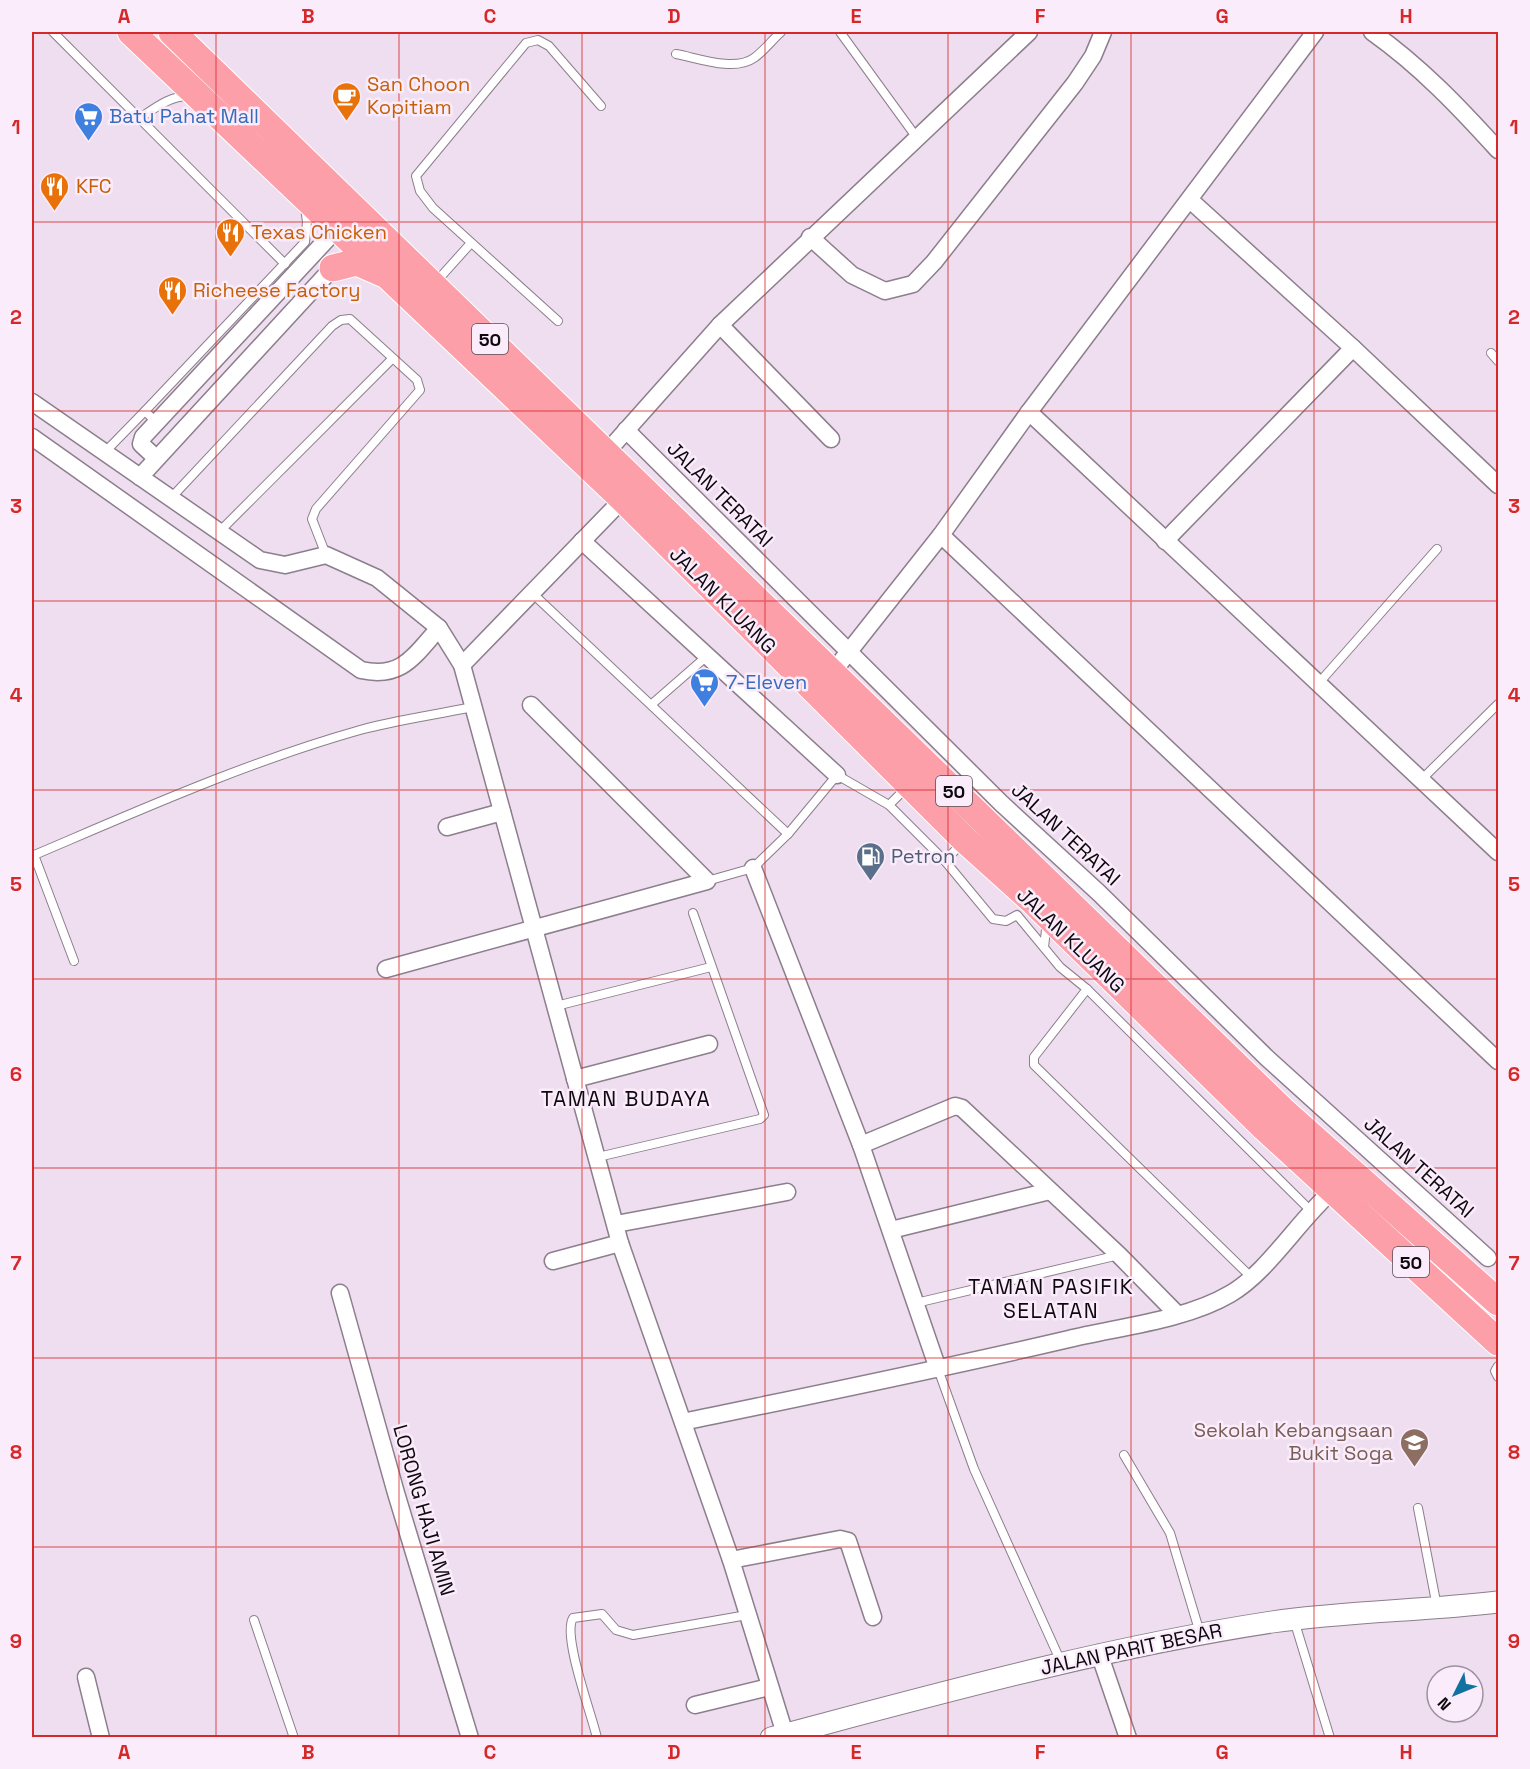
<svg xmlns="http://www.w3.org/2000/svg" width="1530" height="1769" viewBox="0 0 1530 1769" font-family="'Space Grotesk',sans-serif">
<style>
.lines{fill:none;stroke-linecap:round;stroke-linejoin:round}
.service-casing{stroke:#8c7e8c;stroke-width:10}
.minor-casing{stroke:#8c7e8c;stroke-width:19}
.tertiary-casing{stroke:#8c7e8c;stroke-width:23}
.trunk-casing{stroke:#fff;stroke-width:29}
.service{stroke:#fff;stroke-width:8}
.minor{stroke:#fff;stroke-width:16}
.tertiary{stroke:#fff;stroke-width:21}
.trunk{stroke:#fc9fa8;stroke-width:27}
.grid{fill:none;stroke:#d62828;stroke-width:1.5;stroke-opacity:0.55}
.labels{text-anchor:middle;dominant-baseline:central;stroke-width:5;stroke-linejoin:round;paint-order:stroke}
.shield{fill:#fbecfc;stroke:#554d56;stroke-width:1.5}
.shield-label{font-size:18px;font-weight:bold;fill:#0e090f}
.food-label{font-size:20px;fill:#c56008;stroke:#fbecfc;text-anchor:start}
.shop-label{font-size:20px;fill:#366cbe;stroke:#fbecfc;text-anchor:start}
.street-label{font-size:20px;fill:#0e090f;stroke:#fbecfc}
.service-label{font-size:20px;fill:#4e5e75;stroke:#fbecfc;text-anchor:start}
.education-label{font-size:20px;fill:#785e54;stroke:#fbecfc;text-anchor:end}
.neighbourhood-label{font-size:21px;letter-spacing:1.5px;fill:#0e090f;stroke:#fbecfc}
.neatline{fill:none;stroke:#d62828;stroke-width:2}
.grid-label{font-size:20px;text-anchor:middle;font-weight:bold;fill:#d62828}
</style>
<rect width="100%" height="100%" fill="#eedeef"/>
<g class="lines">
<defs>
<g id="service">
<path d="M53,32L285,264"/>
<path d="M840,32L917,138"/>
<path d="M676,54C698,58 734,72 754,58C764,51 772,40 781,32"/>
<path d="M140,118C155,108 171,95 190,96"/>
<path d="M436,282L471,243"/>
<path d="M558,321L433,208L420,191L416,176L526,43L538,40L549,46L601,106"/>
<path d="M1491,353L1498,361"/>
<path d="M157,423L145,411L305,242L307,222L305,207"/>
<path d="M105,452L145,411"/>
<path d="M171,498L332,326L341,320L350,319L417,380L420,390L316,509L312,519L326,555"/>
<path d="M219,532L392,359"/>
<path d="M532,593L788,834"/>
<path d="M1318,684L1437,549"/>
<path d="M652,704L707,656"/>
<path d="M1421,780L1498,704"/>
<path d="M889,805L908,786"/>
<path d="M34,855L74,961"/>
<path d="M32,856C140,810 247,762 360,730C397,720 435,715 472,707"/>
<path d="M945,861L963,842"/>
<path d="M707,881L753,868L788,834L837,775L889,805L945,861L993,919L1006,921L1017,915L1060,967L1087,989L1310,1210"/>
<path d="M1044,947L1046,930L1051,922"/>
<path d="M1087,989L1034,1057V1065L1252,1278"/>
<path d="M556,1006L711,967"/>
<path d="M598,1157L760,1119L764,1115L693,913"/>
<path d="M916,1303L1119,1255"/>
<path d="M1498,1366L1495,1371L1498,1377"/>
<path d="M938,1369L974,1469L1061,1662"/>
<path d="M1124,1455L1170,1533L1200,1633"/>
<path d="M1418,1508L1437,1607"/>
<path d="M254,1620L294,1738"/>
<path d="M1294,1620L1330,1738"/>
<path d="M597,1738C592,1715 562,1636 573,1618L602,1614L616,1630L633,1635L747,1615"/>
</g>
<g id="minor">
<path d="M1372,32C1420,66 1459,107 1498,150"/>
<path d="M1190,200L1353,348L1498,485"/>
<path d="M810,237L852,275L885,291L913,284L934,262L1075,83L1093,56L1103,32"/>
<path d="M720,325L831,439"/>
<path d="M32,402L260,560L285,565L326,555L377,578L439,628L462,665L620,1243L731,1560L785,1734"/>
<path d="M1029,412L1498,852"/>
<path d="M626,430L1001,803L1099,893L1267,1058L1488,1258"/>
<path d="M32,437L361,670C402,679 414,656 439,628"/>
<path d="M606,453L720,325L1029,32"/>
<path d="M156,458L141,444L143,437L344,221"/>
<path d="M140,477L338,262"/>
<path d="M941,535L1498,1061"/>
<path d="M582,541L837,775"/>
<path d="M1165,541L1353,348"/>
<path d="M462,665L623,499"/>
<path d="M832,673L941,535L1029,412L1315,32"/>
<path d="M447,827L502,812"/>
<path d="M753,868L861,1145L938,1369"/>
<path d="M386,969L707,881L531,705"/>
<path d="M575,1079L709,1044"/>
<path d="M861,1145L955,1106L962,1108L1119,1255L1177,1314"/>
<path d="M616,1224L787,1192"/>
<path d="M891,1230L1050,1191"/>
<path d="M553,1261L620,1243"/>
<path d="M340,1293L396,1493L470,1738"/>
<path d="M683,1422C812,1395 941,1369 1069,1339C1119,1327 1186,1320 1230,1294C1267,1273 1298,1221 1332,1191"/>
<path d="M731,1560L840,1539L848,1541L873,1617"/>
<path d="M1099,1653L1128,1738"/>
<path d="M86,1677L101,1738"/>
<path d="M695,1705L769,1687"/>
</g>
<path id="tertiary" d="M771,1738C937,1694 1102,1648 1272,1622C1347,1611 1423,1611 1498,1602"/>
<g id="trunk">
<path d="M131,32L623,499L965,840L1034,902L1264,1127L1498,1342"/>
<path d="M172,32L1282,1110L1498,1302"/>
<path d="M333,268L357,262L382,273"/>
</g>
</defs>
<use href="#service" class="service-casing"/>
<use href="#minor" class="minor-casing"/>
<use href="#tertiary" class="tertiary-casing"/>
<use href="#trunk" class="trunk-casing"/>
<use href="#service" class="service"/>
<use href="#minor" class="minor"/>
<use href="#tertiary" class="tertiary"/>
<use href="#trunk" class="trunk"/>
</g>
<path class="grid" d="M216,32V1738M399,32V1738M582,32V1738M765,32V1738M948,32V1738M1131,32V1738M1314,32V1738M32,222H1498M32,411H1498M32,601H1498M32,790H1498M32,979H1498M32,1168H1498M32,1358H1498M32,1547H1498"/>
<defs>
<symbol id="cafe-pin" viewBox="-11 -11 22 30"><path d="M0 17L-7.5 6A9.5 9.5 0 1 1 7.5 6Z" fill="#e8710a" stroke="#fbecfc"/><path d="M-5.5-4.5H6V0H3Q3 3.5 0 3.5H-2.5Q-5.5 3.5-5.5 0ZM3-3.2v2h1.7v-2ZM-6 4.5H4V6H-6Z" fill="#fff"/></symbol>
<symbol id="supermarket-pin" viewBox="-11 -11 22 30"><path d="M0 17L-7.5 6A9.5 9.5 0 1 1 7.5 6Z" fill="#3f7fe0" stroke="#fbecfc"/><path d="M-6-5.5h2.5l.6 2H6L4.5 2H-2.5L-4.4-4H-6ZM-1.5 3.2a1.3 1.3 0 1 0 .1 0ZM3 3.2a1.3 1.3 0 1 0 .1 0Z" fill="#fff"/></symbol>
<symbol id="restaurant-pin" viewBox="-11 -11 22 30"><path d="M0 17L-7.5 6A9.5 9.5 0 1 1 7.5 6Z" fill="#e8710a" stroke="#fbecfc"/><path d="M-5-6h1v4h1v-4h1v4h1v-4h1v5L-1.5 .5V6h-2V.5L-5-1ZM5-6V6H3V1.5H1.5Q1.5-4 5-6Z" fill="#fff"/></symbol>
<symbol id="fuel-pin" viewBox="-11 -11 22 30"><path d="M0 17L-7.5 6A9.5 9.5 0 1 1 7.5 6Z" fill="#5c6f8a" stroke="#fbecfc"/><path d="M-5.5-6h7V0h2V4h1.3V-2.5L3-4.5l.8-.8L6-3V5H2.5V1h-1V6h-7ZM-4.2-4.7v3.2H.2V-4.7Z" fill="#fff"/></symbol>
<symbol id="school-pin" viewBox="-11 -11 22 30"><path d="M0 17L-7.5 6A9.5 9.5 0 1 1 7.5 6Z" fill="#8d6e63" stroke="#fbecfc"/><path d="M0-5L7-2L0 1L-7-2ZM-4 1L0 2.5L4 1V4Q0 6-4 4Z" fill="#fff"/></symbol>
</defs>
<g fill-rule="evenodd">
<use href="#cafe-pin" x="330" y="80" width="33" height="45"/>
<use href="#supermarket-pin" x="72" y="100" width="33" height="45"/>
<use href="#restaurant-pin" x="38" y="170" width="33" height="45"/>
<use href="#restaurant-pin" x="214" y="216" width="33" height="45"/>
<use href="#restaurant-pin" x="156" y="274" width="33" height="45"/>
<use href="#supermarket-pin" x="688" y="666" width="33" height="45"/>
<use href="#fuel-pin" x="854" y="840" width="33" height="45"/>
<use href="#school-pin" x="1398" y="1426" width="33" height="45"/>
</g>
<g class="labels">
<g class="shield">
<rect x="472" y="324" width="36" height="30" rx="4.5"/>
<rect x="936" y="776" width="36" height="30" rx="4.5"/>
<rect x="1393" y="1247" width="36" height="30" rx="4.5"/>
</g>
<g class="shield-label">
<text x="490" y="339">50</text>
<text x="954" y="791">50</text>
<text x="1411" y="1262">50</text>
</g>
<g class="food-label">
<text x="367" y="84">San Choon<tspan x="367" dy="23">Kopitiam</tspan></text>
<text x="76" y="186">KFC</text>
<text x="251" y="232">Texas Chicken</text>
<text x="193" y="290">Richeese Factory</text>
</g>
<g class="shop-label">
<text x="109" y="116">Batu Pahat Mall</text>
<text x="726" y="682">7-Eleven</text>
</g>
<g class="street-label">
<text transform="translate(720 494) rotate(45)">JALAN TERATAI</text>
<text transform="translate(723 600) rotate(45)">JALAN KLUANG</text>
<text transform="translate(1066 834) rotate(43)">JALAN TERATAI</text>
<text transform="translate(1071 940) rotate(44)">JALAN KLUANG</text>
<text transform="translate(1419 1167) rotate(42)">JALAN TERATAI</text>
<text transform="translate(424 1510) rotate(74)">LORONG HAJI AMIN</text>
<text transform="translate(1131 1649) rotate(-12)">JALAN PARIT BESAR</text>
</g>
<g class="service-label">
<text x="891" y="856">Petron</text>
</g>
<g class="education-label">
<text x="1393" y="1430">Sekolah Kebangsaan<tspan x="1393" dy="23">Bukit Soga</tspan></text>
</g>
<g class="neighbourhood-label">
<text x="626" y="1098">TAMAN BUDAYA</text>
<text x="1051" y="1286">TAMAN PASIFIK<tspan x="1051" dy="24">SELATAN</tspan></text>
</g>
</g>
<rect width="1530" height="1769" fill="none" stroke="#fbecfc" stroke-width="66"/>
<g transform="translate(1455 1694) rotate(227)"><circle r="28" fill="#fbecfc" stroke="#9c919d" stroke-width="1.5"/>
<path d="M0-4.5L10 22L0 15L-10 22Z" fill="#12729f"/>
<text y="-9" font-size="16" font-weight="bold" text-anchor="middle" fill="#0e090f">N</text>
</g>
<rect x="33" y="33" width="1464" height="1703" class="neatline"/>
<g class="grid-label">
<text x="124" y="23">A</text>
<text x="308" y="23">B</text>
<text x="490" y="23">C</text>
<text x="674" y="23">D</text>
<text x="856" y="23">E</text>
<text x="1040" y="23">F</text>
<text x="1222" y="23">G</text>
<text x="1406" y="23">H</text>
<text x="16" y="134">1</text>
<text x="1514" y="134">1</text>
<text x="16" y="324">2</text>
<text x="1514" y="324">2</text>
<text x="16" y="513">3</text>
<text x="1514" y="513">3</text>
<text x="16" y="702">4</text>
<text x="1514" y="702">4</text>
<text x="16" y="891">5</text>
<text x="1514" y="891">5</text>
<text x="16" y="1081">6</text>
<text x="1514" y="1081">6</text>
<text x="16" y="1270">7</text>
<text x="1514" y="1270">7</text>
<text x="16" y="1459">8</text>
<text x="1514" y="1459">8</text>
<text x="16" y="1648">9</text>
<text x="1514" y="1648">9</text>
<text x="124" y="1759">A</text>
<text x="308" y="1759">B</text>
<text x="490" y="1759">C</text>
<text x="674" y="1759">D</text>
<text x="856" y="1759">E</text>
<text x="1040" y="1759">F</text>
<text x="1222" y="1759">G</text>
<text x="1406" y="1759">H</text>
</g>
</svg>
